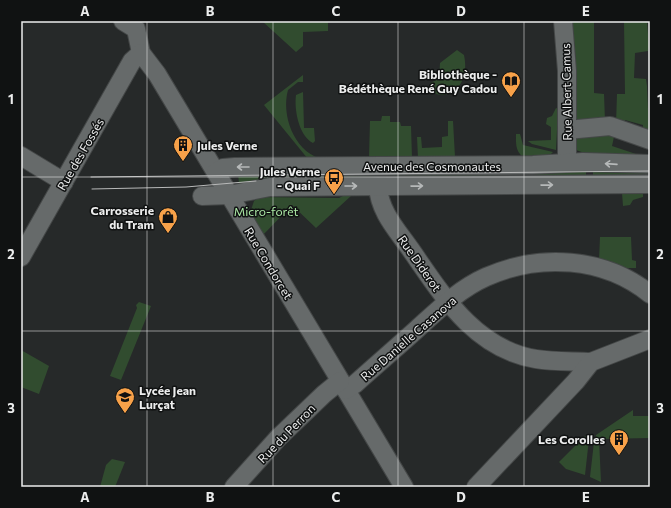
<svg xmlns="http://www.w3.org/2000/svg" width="671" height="508" viewBox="0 0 671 508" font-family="Commissioner,sans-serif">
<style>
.green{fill:#314c2f}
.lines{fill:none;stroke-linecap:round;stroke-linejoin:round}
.minor-casing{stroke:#444747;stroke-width:20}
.minor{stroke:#666a6a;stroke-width:18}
.tram{stroke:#b8b9b9;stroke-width:1}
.oneway{stroke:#b6b9b9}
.grid{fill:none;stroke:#eceded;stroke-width:1;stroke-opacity:0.55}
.labels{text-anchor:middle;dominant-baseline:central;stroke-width:3;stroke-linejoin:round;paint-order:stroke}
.poi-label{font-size:12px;font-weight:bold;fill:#eceded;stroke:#101212;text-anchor:end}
.street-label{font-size:12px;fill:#eceded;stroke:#101212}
.park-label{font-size:12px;fill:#aceaa6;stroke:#101212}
.neatline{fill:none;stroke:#eceded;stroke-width:1.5}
.grid-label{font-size:13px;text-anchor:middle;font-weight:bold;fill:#eceded}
</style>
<rect width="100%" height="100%" fill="#262929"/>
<g class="green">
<path d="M262,21H328V31L303,32V46L296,52Z"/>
<path d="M572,21H594V93L604,94L605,121L576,122V61Z"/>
<path d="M624,21H647L649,47L648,51L635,53L634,78L646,79L647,86L649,131L642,134L643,125L625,120L623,128L616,124L617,94H625Z"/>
<path d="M457,50L464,55C473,97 430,105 430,83L439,79L440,63Z"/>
<path d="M303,75V82H298L288,90C281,115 294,150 319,158L308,159L264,105Z"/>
<path d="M303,92L304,128H314L315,141L313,143C299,136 294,110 296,95Z"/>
<path d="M556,108L558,109L556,150L532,144L528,141L551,140V127L546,124L547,118L552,116Z"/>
<path d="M382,116H390V122H400L401,126H411L412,158H369L370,121H381Z"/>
<path d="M448,121H453L455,157L418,158L417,137H421L422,148L442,147V137L448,136Z"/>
<path d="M516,134H520L523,145L553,152L549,156L523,157C515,151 516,142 516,134Z"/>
<path d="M603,134L614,137L612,146L642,156L590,155L576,150L575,137Z"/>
<path d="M593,166L650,169V179L593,180Z"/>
<path d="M586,170V180L239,184L238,173Z"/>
<path d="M622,193H643V197L633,200L630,205L623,206Z"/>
<path d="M343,196H351L316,228L292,205L263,235L250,213L254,201L259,197L339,198Z"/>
<path d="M600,237H631L632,260L636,261V268H623L599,261Z"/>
<path d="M139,302L151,306L121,380L110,376L137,308L136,305Z"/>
<path d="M21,350L49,366L39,394L21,387Z"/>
<path d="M633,410V416H650V438L599,439L601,482L590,477L594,442L596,435Z"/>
<path d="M585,436L589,439L585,475L566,469L559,462Z"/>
<path d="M112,459L125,462L115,487H100L106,465Z"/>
</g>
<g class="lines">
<defs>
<g id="minor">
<path d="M123,21L136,29L141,53L157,74L404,487"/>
<path d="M563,21L567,71V162"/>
<path d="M567,130L610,126L650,140"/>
<path d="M21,156L64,182"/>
<path d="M216,172L223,168L235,167L533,165L583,162L650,164"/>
<path d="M378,186C379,211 397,230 411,250C443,296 475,349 536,359C554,362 572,361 591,362"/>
<path d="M202,196L229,195L270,187L650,184"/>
<path d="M21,257L132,61L141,53"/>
<path d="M346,390L355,384C375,366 396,348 416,330C438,310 459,289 486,277C540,253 604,257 650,294"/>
<path d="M234,487L278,438L324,394L340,381"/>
<path d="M476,487L576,381L591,362L650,339"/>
</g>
</defs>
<use href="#minor" class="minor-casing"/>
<use href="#minor" class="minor"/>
<g class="tram">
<path d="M91,177L650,171"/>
<path d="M92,189L186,187L256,181"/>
</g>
</g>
<defs><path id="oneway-shaft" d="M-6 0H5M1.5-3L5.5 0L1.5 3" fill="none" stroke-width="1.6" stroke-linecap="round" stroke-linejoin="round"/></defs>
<g class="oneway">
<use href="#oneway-shaft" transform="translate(611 164) rotate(-176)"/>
<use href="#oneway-shaft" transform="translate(243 167) rotate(180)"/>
<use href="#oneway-shaft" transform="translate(547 185) rotate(-1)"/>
<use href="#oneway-shaft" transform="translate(351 186)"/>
<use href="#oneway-shaft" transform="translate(417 186) rotate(-1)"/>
</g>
<path class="grid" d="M147,21V487M273,21V487M398,21V487M524,21V487M21,177H650M21,331H650"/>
<defs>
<symbol id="library-pin" viewBox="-11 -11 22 30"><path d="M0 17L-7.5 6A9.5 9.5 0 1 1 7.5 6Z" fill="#f7a149" stroke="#101212"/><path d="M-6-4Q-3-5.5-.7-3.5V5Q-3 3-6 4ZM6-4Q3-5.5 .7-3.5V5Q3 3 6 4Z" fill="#111"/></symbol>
<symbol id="building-pin" viewBox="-11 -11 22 30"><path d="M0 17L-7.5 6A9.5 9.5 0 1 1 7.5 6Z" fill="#f7a149" stroke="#101212"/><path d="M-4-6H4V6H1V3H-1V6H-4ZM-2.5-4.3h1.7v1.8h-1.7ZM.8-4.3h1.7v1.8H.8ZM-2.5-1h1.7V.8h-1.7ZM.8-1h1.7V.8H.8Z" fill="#111"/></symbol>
<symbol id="bus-pin" viewBox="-11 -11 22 30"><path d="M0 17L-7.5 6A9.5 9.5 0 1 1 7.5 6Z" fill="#f7a149" stroke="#101212"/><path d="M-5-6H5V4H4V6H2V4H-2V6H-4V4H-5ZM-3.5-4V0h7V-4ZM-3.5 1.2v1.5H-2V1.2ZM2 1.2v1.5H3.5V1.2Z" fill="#111"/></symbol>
<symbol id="shop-pin" viewBox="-11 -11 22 30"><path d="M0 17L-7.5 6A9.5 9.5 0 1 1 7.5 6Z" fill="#f7a149" stroke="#101212"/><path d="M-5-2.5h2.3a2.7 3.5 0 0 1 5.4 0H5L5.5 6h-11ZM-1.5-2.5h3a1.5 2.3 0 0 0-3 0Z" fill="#111"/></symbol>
<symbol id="school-pin" viewBox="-11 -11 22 30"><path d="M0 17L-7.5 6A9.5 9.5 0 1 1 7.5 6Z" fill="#f7a149" stroke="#101212"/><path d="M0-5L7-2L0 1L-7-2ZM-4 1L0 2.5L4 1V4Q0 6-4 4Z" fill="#111"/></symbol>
</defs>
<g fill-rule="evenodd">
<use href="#library-pin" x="500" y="70" width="22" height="30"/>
<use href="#building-pin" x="172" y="134" width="22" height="30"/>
<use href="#bus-pin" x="323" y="167" width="22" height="30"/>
<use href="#shop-pin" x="157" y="206" width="22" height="30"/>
<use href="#school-pin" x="114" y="386" width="22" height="30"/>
<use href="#building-pin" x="608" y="428" width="22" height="30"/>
</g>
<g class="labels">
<g class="poi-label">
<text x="497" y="74">Bibliothèque -<tspan x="497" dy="14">Bédéthèque René Guy Cadou</tspan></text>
<text x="197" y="145" text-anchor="start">Jules Verne</text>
<text x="320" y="171">Jules Verne<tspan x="320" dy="14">- Quai F</tspan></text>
<text x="154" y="210">Carrosserie<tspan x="154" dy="14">du Tram</tspan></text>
<text x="139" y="390" text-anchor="start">Lycée Jean<tspan x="139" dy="14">Lurçat</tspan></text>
<text x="605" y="439">Les Corolles</text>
</g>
<g class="street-label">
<text transform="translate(566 92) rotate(-91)">Rue Albert Camus</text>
<text transform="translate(80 154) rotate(-60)">Rue des Fossés</text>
<text x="432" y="166">Avenue des Cosmonautes</text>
<text transform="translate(269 263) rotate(59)">Rue Condorcet</text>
<text transform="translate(420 263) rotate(55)">Rue Diderot</text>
<text transform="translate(408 338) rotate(-41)">Rue Danielle Casanova</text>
<text transform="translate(286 433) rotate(-46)">Rue du Perron</text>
</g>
<g class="park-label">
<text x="266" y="211">Micro-forêt</text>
</g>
</g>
<rect width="671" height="508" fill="none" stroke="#101212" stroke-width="44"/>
<rect x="22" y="22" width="627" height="464" class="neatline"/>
<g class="grid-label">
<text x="85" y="16">A</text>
<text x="210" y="16">B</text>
<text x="336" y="16">C</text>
<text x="461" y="16">D</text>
<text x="586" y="16">E</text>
<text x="11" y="104">1</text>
<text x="660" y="104">1</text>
<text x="11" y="259">2</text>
<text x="660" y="259">2</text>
<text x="11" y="413">3</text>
<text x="660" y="413">3</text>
<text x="85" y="502">A</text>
<text x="210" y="502">B</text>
<text x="336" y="502">C</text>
<text x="461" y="502">D</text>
<text x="586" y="502">E</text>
</g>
</svg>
